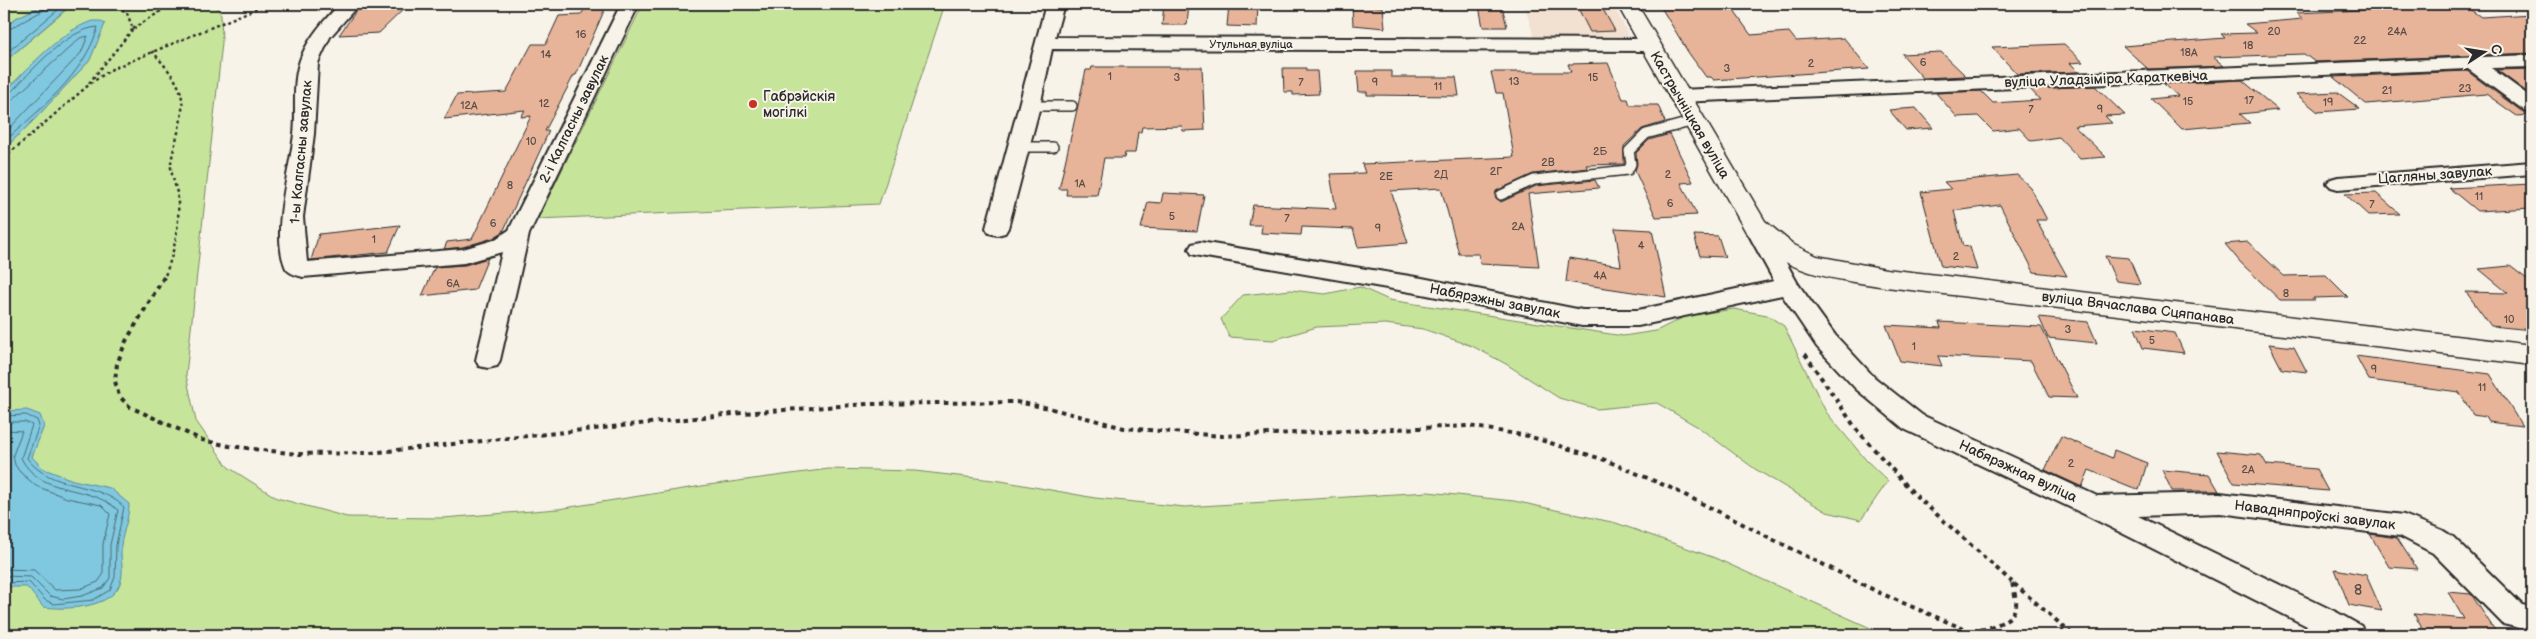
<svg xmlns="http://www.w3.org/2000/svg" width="2536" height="639" viewBox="0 0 2536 639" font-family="'Balsamiq Sans',sans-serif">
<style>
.built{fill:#f2e0d1}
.green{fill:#c7e49b;stroke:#798863}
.water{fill:#7fc8e0;stroke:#5d8998}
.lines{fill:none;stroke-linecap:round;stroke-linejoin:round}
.shore{stroke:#4d6a73;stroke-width:1}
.building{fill:#e7b49a;stroke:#2b2b2b}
.lane-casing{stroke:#2b2b2b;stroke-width:12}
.street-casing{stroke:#2b2b2b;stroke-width:4}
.secondary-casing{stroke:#2b2b2b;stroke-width:3}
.path-far1{stroke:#2b2b2b;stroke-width:2.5;stroke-dasharray:3 3;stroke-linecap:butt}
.path{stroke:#2b2b2b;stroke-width:4;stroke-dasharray:4.5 4.5;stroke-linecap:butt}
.lane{stroke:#f7f3e8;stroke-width:9}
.street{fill:#f7f3e8;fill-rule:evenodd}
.secondary{fill:#f7f3e8;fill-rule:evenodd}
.poi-dot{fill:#c8321e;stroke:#f7f3e8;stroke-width:2}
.labels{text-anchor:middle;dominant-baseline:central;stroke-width:4;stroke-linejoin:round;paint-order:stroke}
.number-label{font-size:11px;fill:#5a4d47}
.far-street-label{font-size:11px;fill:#2b2b2b;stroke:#f7f3e8}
.street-label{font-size:14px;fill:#2b2b2b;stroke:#f7f3e8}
.poi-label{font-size:14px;fill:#2b2b2b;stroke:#f7f3e8;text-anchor:start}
.near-number-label{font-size:14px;fill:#5a4d47}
</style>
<rect width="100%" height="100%" fill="#f7f3e8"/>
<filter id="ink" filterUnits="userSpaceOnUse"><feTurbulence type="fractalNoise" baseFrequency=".02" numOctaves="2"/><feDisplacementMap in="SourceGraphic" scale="10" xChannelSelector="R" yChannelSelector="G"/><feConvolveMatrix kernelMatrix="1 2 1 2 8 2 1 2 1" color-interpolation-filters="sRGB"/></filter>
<g filter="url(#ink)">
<path class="built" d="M1524,4H1613L1629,36L1534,37Z"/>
<g class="green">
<path d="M4,4H49L16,18L4,28Z"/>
<path d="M70,4H214L221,14L222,43L186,375L196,421L228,467L277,498L347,517L443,518L558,509L708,485L829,469L915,471L1001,481L1095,498L1185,507L1428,492L1514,501L1616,523L1715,558L1886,635H4V149L34,120L90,60L74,29L33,63L4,93V62L66,10Z"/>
<path d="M643,4H945L879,204L538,219Z"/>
<path d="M1360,287L1389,300L1623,336L1656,331L1686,316L1734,309L1767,315L1784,326L1826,412L1866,460L1888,481L1861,520L1827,512L1755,469L1698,427L1657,403L1597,409L1559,398L1506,364L1472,346L1423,329L1385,324L1317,327L1273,340L1229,337L1221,319L1243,295L1291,290L1325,294Z"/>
</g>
<g class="water">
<path d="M45,4L71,5L4,62V28L16,18Z"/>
<path d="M92,21H101L105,24L90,60L34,120L4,149V93C28,69 59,32 92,21Z"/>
<path d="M27,410L40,415L44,426L32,457L44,469L73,480L110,488L129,504C129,519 123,531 121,545C120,557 124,569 121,580C115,609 65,610 43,607L27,587H4V411Z"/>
</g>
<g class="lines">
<g class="shore">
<path d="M4,32L44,10L46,4"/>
<path d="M4,55L65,4"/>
<path d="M4,96L9,94C31,72 66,29 98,27C85,74 39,110 4,142"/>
<path d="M4,102L12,100L80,38L88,36L81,53L4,134"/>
<path d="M4,416L26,415L37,420L39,426L27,458C51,491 96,480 124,507L116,545L115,577L110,590L93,600L54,604L45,600L29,582L4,583"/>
<path d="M4,422H25L32,425L21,458C41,497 88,483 118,510L110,545V578L103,588L82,596L63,599L50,596L31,577L4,576"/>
<path d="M4,430L22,431L13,455L15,465L20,472L36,486L67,498L101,505L110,514L103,544V575L98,582L80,589L55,590L34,570L4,569"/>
</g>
</g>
<g class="building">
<path d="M361,4H409L379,33L339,35Z"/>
<path d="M587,4H607L576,75H574L545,131H549L503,232L493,238L463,247L444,249L447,242L472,239L531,116L521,117L525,110L444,119L457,95L506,92L532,44H546L559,16L581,15Z"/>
<path d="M1164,4H1189L1187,25H1162Z"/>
<path d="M1229,4H1258L1257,27L1227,26Z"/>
<path d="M1576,4H1600L1615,31L1590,32Z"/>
<path d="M1659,4H1729L1751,35L1789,32L1796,41L1844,38L1869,69L1714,80L1711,77H1706L1688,52Z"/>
<path d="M2376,4H2462L2481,17L2532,14V53L2315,62L2304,54L2213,57L2224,66L2148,69L2123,46L2225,38L2221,34L2257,33L2245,24L2303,19L2296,13L2383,9Z"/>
<path d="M1352,5L1383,7L1385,28L1353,25Z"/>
<path d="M1479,6H1502L1507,27H1483Z"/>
<path d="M2064,44L2083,62L2070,63L2079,72L2017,74L1992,47Z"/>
<path d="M1941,52L1966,76L1923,78L1902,54Z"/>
<path d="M1608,63L1623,99H1628L1630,105H1658L1665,122L1642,129L1624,146V164L1586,165L1588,168L1533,174L1496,191L1495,197L1501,202L1536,186L1595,180L1599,188L1528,194L1539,267L1480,264L1479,254H1459L1441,188L1391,191L1408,243L1358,247L1353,229L1302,227L1301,235L1261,233L1262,225H1249L1253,205L1336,209L1330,174L1365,173L1362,164L1514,157L1503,93H1496L1491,72H1571L1568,64Z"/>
<path d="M1092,67H1202L1205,130L1183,131L1182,126L1142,127L1141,132H1138L1135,153H1125L1124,158H1104L1097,195H1066L1067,189H1059L1086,70H1091Z"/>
<path d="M1283,68H1306V71H1317L1319,94L1293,95V92H1284Z"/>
<path d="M2532,69V96L2497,70Z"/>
<path d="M1357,71H1391V77H1456L1459,96L1367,95V92H1359Z"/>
<path d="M2467,71L2524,113L2532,115L2517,116L2486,94L2366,104L2333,77Z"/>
<path d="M2242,80L2278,110L2240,114L2250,123L2182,129L2151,99L2178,96L2164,84Z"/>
<path d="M2095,86L2125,115L2105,116L2112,123L2074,126L2106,157L2080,159L2059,137L2031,141L2019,128L1993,131L1978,116L1957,117L1936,93L1981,91L1993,103L2040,100L2030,89Z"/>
<path d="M2337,92L2360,109L2318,112L2296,94Z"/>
<path d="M1916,108L1933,128L1906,130L1889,110Z"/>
<path d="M1670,134L1693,182L1681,183L1697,215L1656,217L1635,171L1637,164L1636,153L1649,140Z"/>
<path d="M2017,175L2030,187L2047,220H2036L2067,276L2034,272L2000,205L1954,211L1963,246L1970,247L1977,270L1941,266L1921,192L1951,189L1944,182Z"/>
<path d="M2532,184V208L2477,211L2449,188Z"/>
<path d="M1163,193L1204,195L1197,231L1141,228L1148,202L1161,203Z"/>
<path d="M2376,193L2400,214L2368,215L2345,194Z"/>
<path d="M400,225L388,252L311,260L319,234Z"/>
<path d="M1615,228L1652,230L1666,297L1566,282L1569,258L1621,266Z"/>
<path d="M1694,235L1718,236L1725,257L1700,256Z"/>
<path d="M2248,242L2284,276L2326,275L2348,297L2313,298L2315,300H2280L2241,263L2225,244Z"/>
<path d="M2105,256L2129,258L2140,284L2116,281Z"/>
<path d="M488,258L475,290L422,296L435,267L465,265Z"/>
<path d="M2510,266L2532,283V330L2491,326L2466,292L2508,293L2479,269Z"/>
<path d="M2039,317L2088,322L2097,343L2048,338Z"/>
<path d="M1939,322L2041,327L2077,398L2049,397L2031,361L1938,356L1942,366L1900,361L1886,325L1941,328Z"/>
<path d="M2135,328L2175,333L2184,353L2143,348Z"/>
<path d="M2269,344L2294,347L2307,372L2282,369Z"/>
<path d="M2356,356L2490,374L2522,426L2488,422L2485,417L2473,415L2459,392L2369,380Z"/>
<path d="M2061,436L2112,458L2114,450L2147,463L2139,490L2089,470L2082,487L2045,470Z"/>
<path d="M2217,451L2261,455L2267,465L2316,469L2328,491L2234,483Z"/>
<path d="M2162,470L2209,474L2219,491H2172Z"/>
<path d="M2370,534L2397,538L2417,569L2389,567Z"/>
<path d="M2335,569L2366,575L2382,611L2349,605Z"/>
<path d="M2448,592L2471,594L2498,635H2426L2414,614L2464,619Z"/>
</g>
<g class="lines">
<defs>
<g id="lane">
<path d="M1030,106H1072"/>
<path d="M1020,147H1053"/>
<path d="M1501,195L1534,180L1628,170L1631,164L1629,151L1646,134L1694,121"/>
</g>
<g id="street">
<path d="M340,4H359L330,37L318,63L314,134L303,217L307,262L463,249L494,240L509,230L621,4H639L529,234L500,360L497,366L488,368L479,366L476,360L502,252L464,263L303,277C296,275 287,273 285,266C271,231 290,171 294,134C297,108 291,80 302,55C310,36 325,19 340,4Z"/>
<path d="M1046,4H1064L1055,37L1649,39L1656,41L1658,45L1656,49L1649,51L1052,49L1040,106L1008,228L1005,233L997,235L989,233L986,228Z"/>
<path d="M2532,55V67L2491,68L2532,98V113L2525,111L2468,69L1679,102L1672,100L1669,96L1672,92L1679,90Z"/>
<path d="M2532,162V174L2338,189L2331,187L2327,183L2331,179L2338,177Z"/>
<path d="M1755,219L1763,221L1798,284L1835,335L1874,377L1922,415L2097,496L2220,493L2404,515L2442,530L2453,537L2522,605L2532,607V631L2503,624L2433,553L2400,536L2220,513L2138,516L2338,613L2361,626L2365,635H2325L2084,514L1904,429L1856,389L1817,347L1782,295L1638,326H1582L1422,294L1200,256L1192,254L1189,249L1192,244L1200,242L1422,278L1582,310H1638L1774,281L1744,226L1747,221Z"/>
</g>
<path id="secondary" d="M1617,4H1637L1765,221L1794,245L1817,256L1886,269L2532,345V365L1886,287C1849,281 1807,277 1775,256C1765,250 1756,240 1746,232Z"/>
</defs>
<use href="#lane" class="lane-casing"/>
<use href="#street" class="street-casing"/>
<use href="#secondary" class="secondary-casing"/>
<g class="path-far1">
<path d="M133,29L172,4"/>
<path d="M152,51C163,64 180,81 182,99C184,120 174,142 171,163C170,172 175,183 177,193C181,222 175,251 164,278"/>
<path d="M89,83L133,29L127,13L115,4"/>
<path d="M4,158L91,83L112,69L267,4"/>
</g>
<g class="path">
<path d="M164,277L126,341L117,364L115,381L119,396L130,407L202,440L229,446L297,454L370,453L742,413L868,404L1016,402L1049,408L1124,428L1222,436L1469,426L1528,436L1605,460L1671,488L1880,593L1978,635"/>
<path d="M1805,354L1857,430L1915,495L2012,582"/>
<path d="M1972,632C1986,628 2012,624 2016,606C2017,599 2013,589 2012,582L2073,635"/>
</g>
<use href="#lane" class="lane"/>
<use href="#street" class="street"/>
<use href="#secondary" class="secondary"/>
</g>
</g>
<circle class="poi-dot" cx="753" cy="104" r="5"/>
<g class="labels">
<g class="number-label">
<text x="2274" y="31">20</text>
<text x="2397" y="31">24А</text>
<text x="581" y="34">16</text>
<text x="2360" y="40">22</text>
<text x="2248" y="45">18</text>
<text x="2189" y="52">18А</text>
<text x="546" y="54">14</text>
<text x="1923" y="62">6</text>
<text x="1811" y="63">2</text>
<text x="1727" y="68">3</text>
<text x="1110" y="76">1</text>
<text x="1177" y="77">3</text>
<text x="1593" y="77">15</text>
<text x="1514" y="81">13</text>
<text x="1301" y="82">7</text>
<text x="1375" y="82">9</text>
<text x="1438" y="86">11</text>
<text x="2465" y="88">23</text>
<text x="2387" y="90">21</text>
<text x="2249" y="100">17</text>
<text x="2188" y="101">15</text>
<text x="2328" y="102">19</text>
<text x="544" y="103">12</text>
<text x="469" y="105">12А</text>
<text x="2031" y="109">7</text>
<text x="2100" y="109">9</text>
<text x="531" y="141">10</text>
<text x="1600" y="151">2Б</text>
<text x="1548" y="162">2В</text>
<text x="1496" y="171">2Г</text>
<text x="1441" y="174">2Д</text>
<text x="1668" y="174">2</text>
<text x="1386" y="176">2Е</text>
<text x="1080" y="183">1А</text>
<text x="510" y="185">8</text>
<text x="2479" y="196">11</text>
<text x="1670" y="203">6</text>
<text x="2372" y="204">7</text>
<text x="1172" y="216">5</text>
<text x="1287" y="218">7</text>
<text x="493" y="223">6</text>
<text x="1518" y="226">2А</text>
<text x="1378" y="228">9</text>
<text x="374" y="239">1</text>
<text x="1641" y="245">4</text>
<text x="1956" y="256">2</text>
<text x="1600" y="275">4А</text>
<text x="453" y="283">6А</text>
<text x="2286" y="293">8</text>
<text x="2509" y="319">10</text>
<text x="2068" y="329">3</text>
<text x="2152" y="340">5</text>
<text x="1914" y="346">1</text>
<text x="2374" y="369">9</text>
<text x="2482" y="387">11</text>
<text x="2071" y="463">2</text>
<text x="2248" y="469">2А</text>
</g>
<g class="far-street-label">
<text x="1251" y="44">Утульная вуліца</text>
</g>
<g class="street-label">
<text transform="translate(2106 79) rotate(-2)">вуліца Уладзіміра Караткевіча</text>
<text transform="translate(1690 115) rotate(60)">Кастрычніцкая вуліца</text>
<text transform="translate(574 119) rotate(-64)">2-і Калгасны завулак</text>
<text transform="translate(301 152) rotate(-85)">1-ы Калгасны завулак</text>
<text transform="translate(2435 175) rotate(-4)">Цагляны завулак</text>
<text transform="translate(1495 301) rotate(11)">Набярэжны завулак</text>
<text transform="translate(2138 308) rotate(7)">вуліца Вячаслава Сцяпанава</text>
<text transform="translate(2018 471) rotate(25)">Набярэжная вуліца</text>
<text transform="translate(2315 515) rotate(7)">Навадняпроўскі завулак</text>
</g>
<g class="poi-label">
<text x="763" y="96">Габрэйскія<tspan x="763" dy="16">могілкі</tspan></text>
</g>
<g class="near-number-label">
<text x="2358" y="590">8</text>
</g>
</g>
<rect width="2536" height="639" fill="none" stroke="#f7f3e8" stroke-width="20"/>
<rect x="10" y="10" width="2516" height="619" fill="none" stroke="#2b2b2b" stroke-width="2" filter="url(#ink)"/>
<g transform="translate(2484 52) rotate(78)" stroke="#f7f3e8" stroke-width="4" paint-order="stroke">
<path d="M0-4L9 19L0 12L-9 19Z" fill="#2b2b2b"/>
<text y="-8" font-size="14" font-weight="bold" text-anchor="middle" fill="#2b2b2b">С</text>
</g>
</svg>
